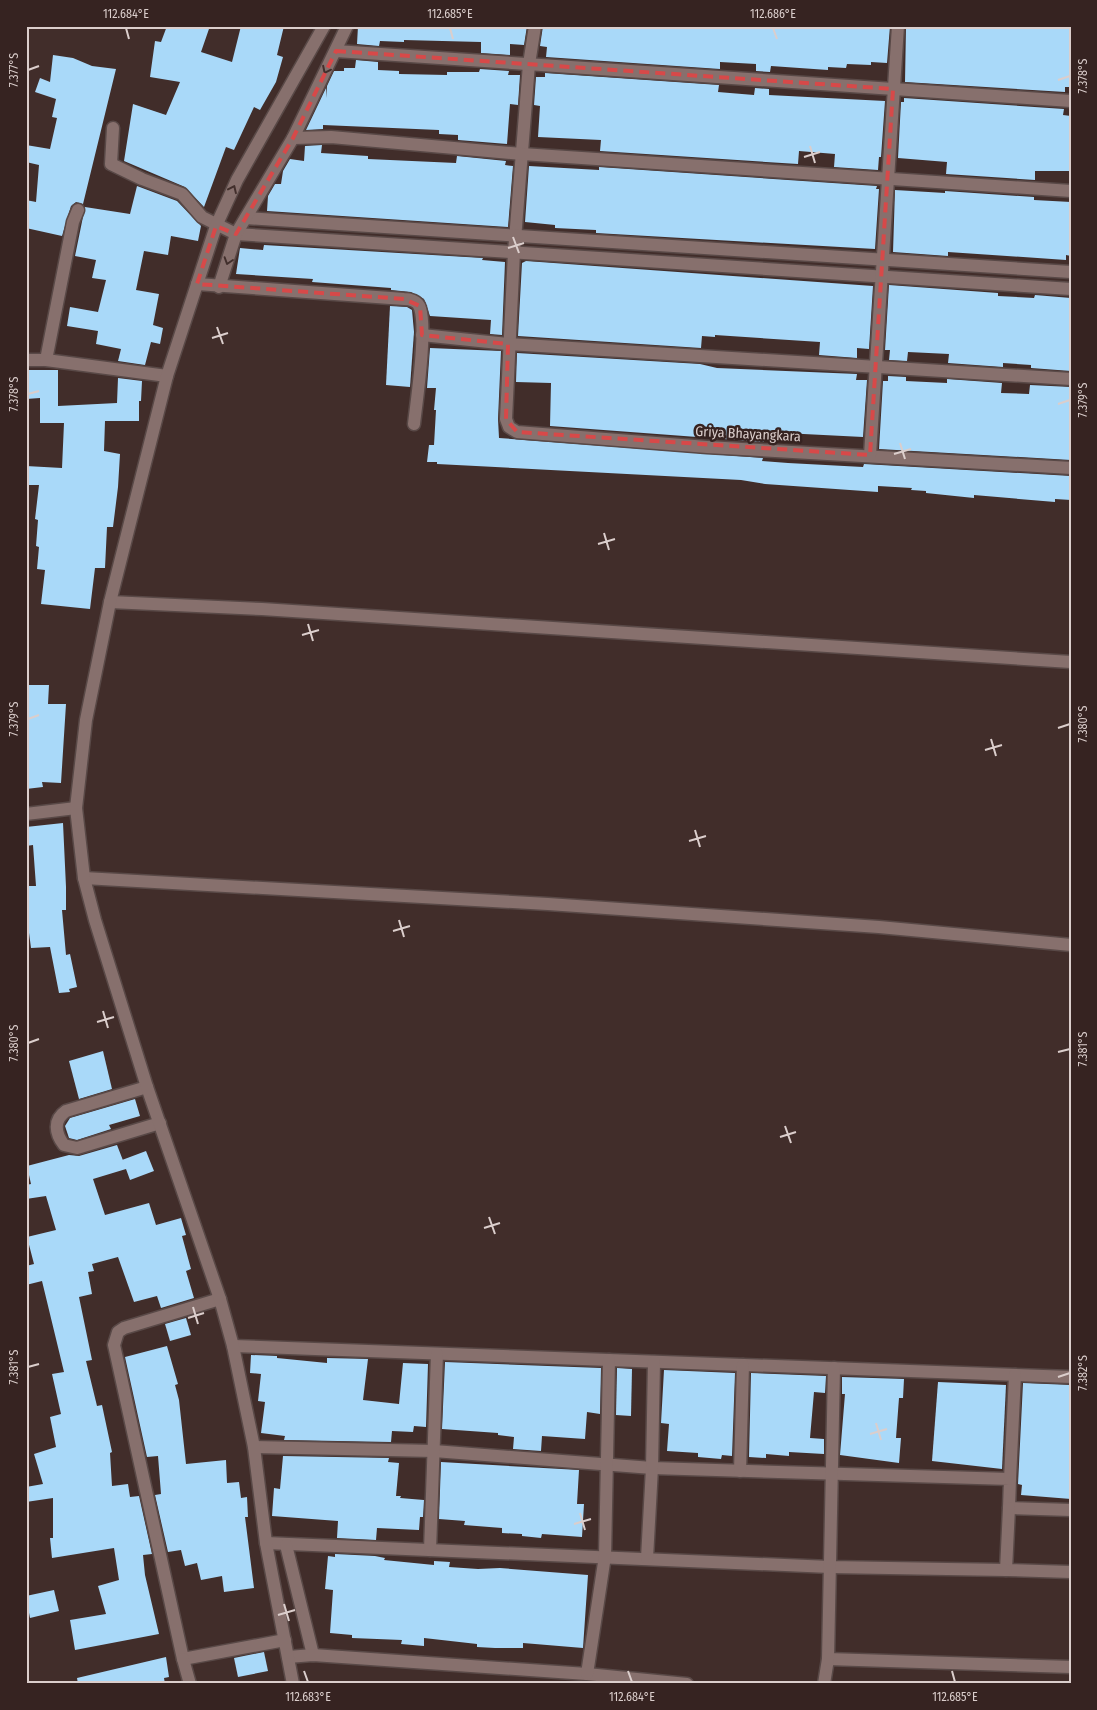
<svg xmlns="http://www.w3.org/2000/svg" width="1097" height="1710" viewBox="0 0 1097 1710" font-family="'Fira Sans Condensed',sans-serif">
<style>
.building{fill:#a9d9f9}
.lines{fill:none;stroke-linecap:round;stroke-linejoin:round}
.street-casing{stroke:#594947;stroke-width:15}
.street{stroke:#87706d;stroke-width:12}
.oneway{stroke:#422f2c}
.marked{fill:none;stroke:#d74949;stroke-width:4;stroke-dasharray:10 6;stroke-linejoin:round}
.ticks{fill:none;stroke:#dbcecc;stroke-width:2}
.labels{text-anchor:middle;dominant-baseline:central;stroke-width:5;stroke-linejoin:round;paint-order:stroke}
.street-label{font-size:14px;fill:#dbcecc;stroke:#362321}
.neatline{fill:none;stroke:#dbcecc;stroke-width:2}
.ticks-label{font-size:12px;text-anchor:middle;fill:#dbcecc}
</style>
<rect width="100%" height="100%" fill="#412d2a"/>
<g class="building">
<path d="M167,26H210L201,52L232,62L241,26H284L277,55L283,57L276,82L260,110L254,107L234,150L226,147L204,207L185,187L124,161L133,104L166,115L180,82L150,77L155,41L161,42Z"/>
<path d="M358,26H527L524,45L510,44V55L481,53V42L404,40V42L380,41L379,46L357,44Z"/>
<path d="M543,26L579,29V26H890L887,63L871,62V65L847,64L846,68L828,67V70L771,66L770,72L756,71V64L720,62V69L546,57L547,47L540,46Z"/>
<path d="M906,26H1071V87H1065V92L905,82Z"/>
<path d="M53,55L73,58L92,66L116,69L83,204L76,202L71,206L62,236L26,228V200L36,202L39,165L26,162V145L50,149L57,118L52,117L56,99L35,92L40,78L50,82Z"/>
<path d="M356,60L378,62V70L399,71V74L447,75V72H479L480,69L509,71L508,75H520L518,105L510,104L507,144L458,140V135L439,134V130L323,125V129L306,130L326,88V98L327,86L334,71H344V68H355Z"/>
<path d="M545,73L719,85L718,92L754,95L755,88L769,89V95L885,101L881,157H879L878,170L834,167L835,154L799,151L798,164L600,151L601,140L538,137L540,106L534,105L536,77H545Z"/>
<path d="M904,98L1064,109L1063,115L1071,116V171H1035V180L946,174L947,162L898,158L901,102H904Z"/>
<path d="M322,145L321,153L368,156V159L456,163L457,156L506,161L505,165L513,166L508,227L267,211L268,196L275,184H281L283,171L290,159L304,161L305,146Z"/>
<path d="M529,166L599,170V167L877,186L876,189H879L875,249L596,233V230L555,228V225L525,222Z"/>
<path d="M137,186L177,201L201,226L198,241L171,236L168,255L144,251L136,290L159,294L153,325L163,328L160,344L151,342L145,365L118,361L121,349L96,344L98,331L67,326L70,307L98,312L106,280L92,278L96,260L75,256L85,207L130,214Z"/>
<path d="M895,190L945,193V191L1034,197V200L1071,202V256L1066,255V260L948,252V256L893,252Z"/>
<path d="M264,245L483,258L482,260L505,262L502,335L490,334L491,320L430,316L424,299L411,292L391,290V288L312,282L313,279L236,274L240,248L263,250Z"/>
<path d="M526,261L873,286L869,349L857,348V358L819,355L820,342L715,335V337L702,336L701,348L518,336L522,263Z"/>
<path d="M889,285L998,293V296L1034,298L1035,295L1071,298V371L1031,368V365L1003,363V367L948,363L949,354L908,352L907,361L889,360L890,350H885Z"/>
<path d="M390,306L407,307L412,310L414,332L410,387L386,385Z"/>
<path d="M430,348L501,351L498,419L499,438L763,458L762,461L788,463L863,467L864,464L1071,476V500L1055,499V502L974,495V498L926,493V491L911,490L912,488L878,486V492L765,484L741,480L437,464V462H427L429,445H434L436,410H434L436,388H427Z"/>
<path d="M517,353L700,364L717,368L857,374L856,380H867L863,437L764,432V442L550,426L551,383L516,382Z"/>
<path d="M26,370H58V406L117,403L118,378L142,381L141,401H139V421H105L104,451L120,454L118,487L113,527H107L105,568H95L90,609L41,604L45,570L37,569L39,547L36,546L38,520L35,519L39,485H26V466L62,468L64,423H40V398L26,399Z"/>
<path d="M888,376L906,377V381L947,383V379L1002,383L1001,393L1029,394L1030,385L1071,387V460L879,449L883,381H888Z"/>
<path d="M26,685H49L48,704H66L61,783L42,782L43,787L26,789Z"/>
<path d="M63,823L66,887V910H62L66,955L70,954L77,987L69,989L70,992L59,993L50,947L31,948L26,910V886H36L33,845L26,846V827Z"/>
<path d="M103,1051L112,1089L79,1099L69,1061Z"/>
<path d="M135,1099L140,1116L109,1125L111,1129L77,1140L69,1138L65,1126L70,1118Z"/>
<path d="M117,1145L124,1163L122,1160L146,1151L154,1171L130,1180L126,1169L93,1179L105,1215L149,1203L156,1225L181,1218L186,1235L182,1236L191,1269L186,1271L194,1298L161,1308L157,1296L134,1302L118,1257L92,1264L94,1271L88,1272L92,1294L79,1297L92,1360L86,1361L97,1406L102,1405L112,1452L110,1453L112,1486L128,1484L130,1497L139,1496L152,1554L143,1555L145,1575L159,1634L75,1650L70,1620L106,1614L98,1586L119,1580L114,1548L52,1558L50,1538H53V1498L26,1502V1487L43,1484L34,1454L56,1447L50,1417L61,1414L52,1374L64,1372L42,1281L26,1285V1266L34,1264L27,1237L56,1230L46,1196L26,1199V1185L31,1184L27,1166L69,1155L79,1156Z"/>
<path d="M186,1318L191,1335L170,1341L165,1324Z"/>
<path d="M167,1346L178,1384L175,1385L179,1400L186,1464L226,1460L227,1483L239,1482L241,1498L247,1497L248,1517H245L254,1588L224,1592L222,1576L201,1580L197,1563L185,1566L181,1550L168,1552L155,1495L161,1494L158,1456L147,1457L125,1357Z"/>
<path d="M251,1355L277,1356V1358L327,1363V1358L368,1359L363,1400L399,1404L403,1363L428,1364L426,1427L414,1426L413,1432L392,1431L391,1442L284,1440L285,1436L261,1433L265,1402L258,1401L261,1374L250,1373Z"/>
<path d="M445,1362L601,1368L600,1414L587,1412L585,1439L542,1436L541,1451L513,1449L514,1437L498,1435V1433L442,1429Z"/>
<path d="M617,1368L632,1369L631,1416L616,1415Z"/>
<path d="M664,1370L735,1373L732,1456L722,1455L721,1459L698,1457V1453L667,1451L669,1424L661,1423Z"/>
<path d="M751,1373L826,1376L825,1393L814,1392L810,1438L824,1439V1454L789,1452V1456L766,1454V1458L749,1457Z"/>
<path d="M842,1377L904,1379L903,1398H899L896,1438H901L899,1463L840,1455L845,1394H842Z"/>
<path d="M938,1382L1006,1385L1002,1469L932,1461Z"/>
<path d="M1023,1383L1071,1385V1499L1021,1495L1022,1485L1018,1484Z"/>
<path d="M283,1456L389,1458L388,1462L399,1463L396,1496H401L400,1498L424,1500L423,1517H420L419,1530L377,1528L376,1540L337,1538L338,1521L272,1516L274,1488L280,1489Z"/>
<path d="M441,1462L579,1470L577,1504H584L582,1537L542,1534L541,1538L522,1536V1534L502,1533V1528L464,1525L465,1521L439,1519Z"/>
<path d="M335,1554L375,1556L385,1558L384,1560L434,1565V1561L450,1562L449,1567L478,1569L500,1568L588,1575L583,1648L523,1643V1648H495L477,1647V1644L424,1638V1646L401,1644L402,1640L352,1638V1635L330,1633L333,1590L325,1589L328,1556L335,1557Z"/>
<path d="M54,1590L59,1611L30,1618L26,1596Z"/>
<path d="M264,1652L268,1671L238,1677L234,1658Z"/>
<path d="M166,1657L169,1677L164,1678L165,1684H78L77,1678Z"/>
</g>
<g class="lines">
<defs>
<g id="street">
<path d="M535,26L529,64L514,252L506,419L509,427L517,432L707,447L1071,468"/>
<path d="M336,51L1071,101"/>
<path d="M113,128L111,164L142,179L182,194L202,217L236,234L1071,289"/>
<path d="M293,138L331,137L522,154L1071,191"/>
<path d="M246,218L1071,272"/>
<path d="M197,284L404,299C410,299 418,301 420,308C427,330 417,398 414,424"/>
<path d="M219,287L236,234L293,138L347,26"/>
<path d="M422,335L508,344L1071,379"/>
<path d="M26,360H46L167,376"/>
<path d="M46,360L73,222L78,210"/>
<path d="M870,455L898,26"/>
<path d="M110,602L262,609L1071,662"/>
<path d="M26,814L76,808"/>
<path d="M84,878L548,904L879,927L1071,945"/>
<path d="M147,1087L66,1111C53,1120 55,1133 64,1145L77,1148L160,1123"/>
<path d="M220,1299L124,1328L118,1332L114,1345L183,1659L285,1640"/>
<path d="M233,1346L1071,1377"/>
<path d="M254,1447L434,1451L652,1468L1010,1479L1009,1508L1071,1510"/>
<path d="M740,1471L743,1365"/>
<path d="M1010,1479L1015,1375"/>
<path d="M1009,1508L1006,1570L1071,1572"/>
<path d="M266,1543L830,1567L1006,1570"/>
<path d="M286,1545L313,1655"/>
<path d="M430,1550L437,1354"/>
<path d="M647,1558L652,1468L654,1362"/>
<path d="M288,1657L313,1655L587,1674L687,1684"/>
<path d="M183,1659L190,1684"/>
<path d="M828,1659L1071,1667"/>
<path d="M587,1674L605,1556L609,1360"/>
<path d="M293,1684L266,1543L254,1447L233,1346L220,1299L147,1087L95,920L84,878L76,808L86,720L110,602L167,376L216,226L237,180L324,26"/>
<path d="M824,1684L828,1659L834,1368"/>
</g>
</defs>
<use href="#street" class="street-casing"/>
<use href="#street" class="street"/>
</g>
<defs><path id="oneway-chevron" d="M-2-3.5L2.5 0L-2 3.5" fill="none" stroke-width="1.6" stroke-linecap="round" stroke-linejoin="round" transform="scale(1.25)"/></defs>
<g class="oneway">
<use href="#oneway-chevron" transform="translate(326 70) rotate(116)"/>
<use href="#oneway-chevron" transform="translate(233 189) rotate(-65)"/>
<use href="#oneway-chevron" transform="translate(228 261) rotate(108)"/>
</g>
<path class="marked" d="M336,51L893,89L870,455L517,432L506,419L508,344L422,335L420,306L404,299L197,284L216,226L236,234L293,138Z"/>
<path class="ticks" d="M126,28L129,39M450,28L453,39M773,28L777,39M28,70L39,66M1058,80L1070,76M810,146L815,163M804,157L820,152M513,237L519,253M508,248L524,243M217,327L223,344M212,338L228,333M28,394L39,391M1058,404L1070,400M900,443L905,459M894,454L911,449M604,533L609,550M598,544L615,539M308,624L313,641M302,635L319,630M28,719L39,715M1058,728L1070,724M991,739L996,756M985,750L1002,745M695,830L700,847M689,841L706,836M399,920L404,937M393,931L410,926M103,1011L108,1028M97,1022L114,1017M28,1043L39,1039M1058,1052L1070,1049M785,1126L791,1143M780,1137L796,1132M489,1217L495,1234M484,1228L500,1223M193,1307L198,1324M188,1318L204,1313M28,1367L39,1364M1058,1377L1070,1373M876,1423L881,1440M870,1434L887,1429M580,1513L585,1530M574,1524L591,1519M284,1604L289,1621M278,1615L295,1610M304,1671L308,1682M628,1671L632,1682M952,1671L955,1682"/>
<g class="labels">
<g class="street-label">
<text transform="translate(748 434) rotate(3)">Griya Bhayangkara</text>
</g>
</g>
<rect width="1097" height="1710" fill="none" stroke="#362321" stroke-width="55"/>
<rect x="28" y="28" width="1042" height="1654" class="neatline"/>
<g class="ticks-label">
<text x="126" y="18">112.684°E</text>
<text x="450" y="18">112.685°E</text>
<text x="773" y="18">112.686°E</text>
<text transform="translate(14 70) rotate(-90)" y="4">7.377°S</text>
<text transform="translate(1083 76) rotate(-90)" y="4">7.378°S</text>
<text transform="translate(14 394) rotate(-90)" y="4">7.378°S</text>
<text transform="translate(1083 400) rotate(-90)" y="4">7.379°S</text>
<text transform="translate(14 719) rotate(-90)" y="4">7.379°S</text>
<text transform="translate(1083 724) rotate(-90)" y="4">7.380°S</text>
<text transform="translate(14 1043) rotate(-90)" y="4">7.380°S</text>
<text transform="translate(1083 1049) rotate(-90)" y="4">7.381°S</text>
<text transform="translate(14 1367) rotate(-90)" y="4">7.381°S</text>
<text transform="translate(1083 1373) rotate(-90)" y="4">7.382°S</text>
<text x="308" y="1701">112.683°E</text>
<text x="632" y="1701">112.684°E</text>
<text x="955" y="1701">112.685°E</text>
</g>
</svg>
